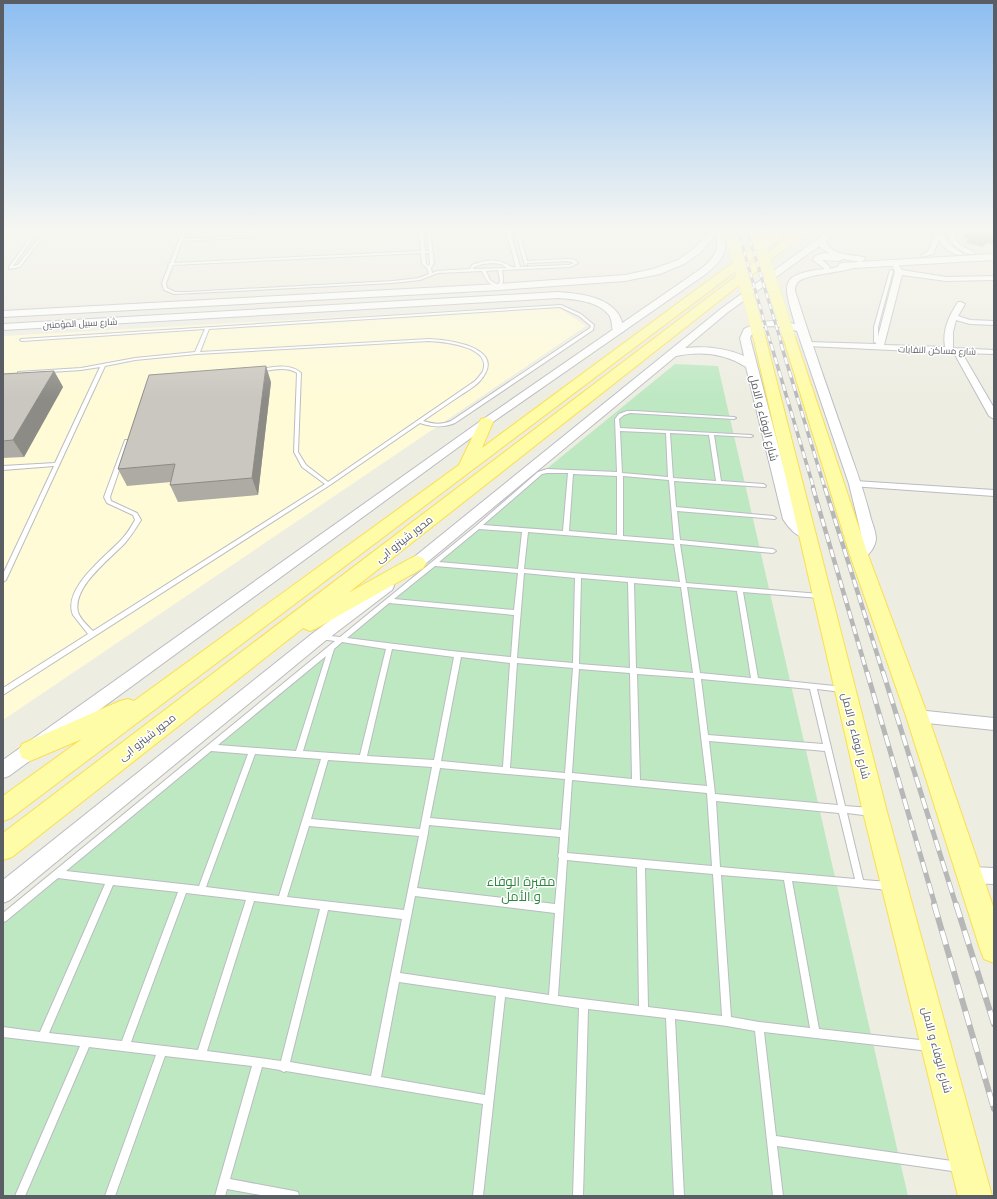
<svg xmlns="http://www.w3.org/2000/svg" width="997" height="1199" viewBox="0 0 997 1199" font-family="'Public Sans',Cairo,sans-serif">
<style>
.commercial{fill:#fffbd7}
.green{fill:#bde8c2}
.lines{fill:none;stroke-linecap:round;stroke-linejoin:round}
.service-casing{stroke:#babcc2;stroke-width:2}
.minor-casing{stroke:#babcc2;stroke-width:2}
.tertiary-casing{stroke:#babcc2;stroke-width:2}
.secondary-casing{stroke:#bbbdc5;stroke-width:2}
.primary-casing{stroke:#fadf50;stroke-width:2}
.service{fill:#fff;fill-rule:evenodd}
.minor{fill:#fff;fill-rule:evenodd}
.tertiary{fill:#fff;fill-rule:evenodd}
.secondary{fill:#fff;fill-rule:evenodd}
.primary{fill:#fffca7;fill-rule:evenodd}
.rail-far4-casing{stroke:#b6b7b7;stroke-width:3}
.rail-far3-casing{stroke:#b6b7b7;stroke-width:3.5}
.rail-far2-casing{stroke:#b6b7b7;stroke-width:4.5}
.rail-far1-casing{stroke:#b6b7b7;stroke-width:5}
.rail-casing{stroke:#b6b7b7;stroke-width:6}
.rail-far4{stroke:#fff;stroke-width:2;stroke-dasharray:5.5;stroke-linecap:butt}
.rail-far3{stroke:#fff;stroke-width:2.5;stroke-dasharray:7;stroke-linecap:butt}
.rail-far2{stroke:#fff;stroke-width:3;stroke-dasharray:8;stroke-linecap:butt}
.rail-far1{stroke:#fff;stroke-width:3.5;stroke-dasharray:11;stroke-linecap:butt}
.rail{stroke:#fff;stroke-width:4.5;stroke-dasharray:14;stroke-linecap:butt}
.primary-bridge-casing{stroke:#fadf50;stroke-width:12;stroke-linecap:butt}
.primary-bridge{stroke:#fffca7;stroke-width:12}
.wall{fill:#adaba4}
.shaded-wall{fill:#8d8b86}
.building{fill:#c9c7bf;stroke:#8d8b86}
.labels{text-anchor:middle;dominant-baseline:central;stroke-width:3;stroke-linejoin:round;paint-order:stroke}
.far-street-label{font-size:9px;fill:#5a5e64;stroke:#fff}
.street-label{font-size:11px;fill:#5a5e64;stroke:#fff}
.near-park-label{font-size:13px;fill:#2f873f;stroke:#fff}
</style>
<rect width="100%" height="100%" fill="#eeede2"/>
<path class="commercial" d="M555,305L586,326L3,720V336Z"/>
<path class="green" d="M675,364L718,366L908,1196H3V912Z"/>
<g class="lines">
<defs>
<g id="service">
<path d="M36,230H39L13,266L18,265L45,230H48L20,267L9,269V267Z"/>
<path d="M183,230H187L183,239L353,230H377L182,241L174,263L421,251L419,230H423L425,251H429L426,230H430L434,263L431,268L432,273L437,271L470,269L472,265C482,261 494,258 504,263C510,265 510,268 516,267L506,230H510L520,267L569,265L574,263L568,261L527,263V265H525L515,230H519L527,261L568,259L575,260L578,263L570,267L502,270C503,277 505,283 499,288C490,285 485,280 482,271L438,273L420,280L393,283L174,294L164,290L162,283L169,265L168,264L170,263ZM421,253L422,264L427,268L429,274L419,278L393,281L188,292H175L167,288L166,283L173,265ZM425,253H429L430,263L429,266L426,264ZM493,263L501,264L507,268L473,269L474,267L483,264ZM498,270L500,281L498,285L490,280L486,271Z"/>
<path d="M890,270L893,271L878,327V342L876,343L874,342V327Z"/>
<path d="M561,305L581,314L594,325L593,330L455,423C443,428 432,427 420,423L330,485L3,695V688L88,634L73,615C62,589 105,557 121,540C127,534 131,527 135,520L133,515L107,503L104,497L125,440H127L129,441L110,497L111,501L137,513L141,520C136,528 131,536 125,543C110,559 72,587 78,612C80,619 88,626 93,631L325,484L302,467L294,452L297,373C286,366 272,370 260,372L258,371V370C272,367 290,363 301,373L298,452L306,465L328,482L475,381C478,378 481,374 483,371C492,346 444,342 429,341L197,354L135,360L105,366L6,580L3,582V574L54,466L3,470V466L55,463L100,367L81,370L20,374H18V372L81,368L135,358L195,352L205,329L22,341L20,340L21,339ZM560,307L579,316L591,326L590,328L451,421C441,425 433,424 423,421C436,412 449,403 461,395C467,391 474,387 479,382C510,348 451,340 429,339L200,352L209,329Z"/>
<path d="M627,411H635L734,417L736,418L734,419L630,413L624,415L619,419L620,428L751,435L753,436L751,437L714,435L721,481L763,484L765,485L766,486L765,487L674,481L676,507L773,516L776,518L775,519L677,511L680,540L773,549L776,551L773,553L680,544L686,583L820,594L823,596L820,598L743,592L758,678L844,687L845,689L844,691L842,692L817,689L845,806L871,808L874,809L875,812L874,815L871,816L847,813L863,880L889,882L892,883L893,886L892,889L889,890L792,881L819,1029L929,1041L932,1043L934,1046L932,1049L929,1051L764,1032L776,1136L959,1162L963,1163L964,1167L963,1171L959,1172L777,1146L783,1196H773L755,1031L727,1026L675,1019L684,1196H674L666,1018L588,1009L583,1196H573L579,1008L505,997L483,1196H473L483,1104L286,1071L284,1072L280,1070L262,1067L230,1179L294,1191L298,1192L299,1196H266L227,1189L225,1196H215L252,1066L165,1056L115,1196H105L156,1055L89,1047L25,1196H15L80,1046L3,1037V1027L40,1032L105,884L58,878L6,921L3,922V913L335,641L320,639L319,637L320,635H322L340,637L476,526L538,472L547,469L617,472L615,419L619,414ZM620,431L666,433L668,477L622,473ZM670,433L709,435L716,481L673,478ZM547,473H568L563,531L483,525L542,474ZM573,474L617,476V535L569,531ZM623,476L669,480L674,540L623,536ZM479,529L522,532L518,569L439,562ZM528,532L674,544L680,582L524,569ZM435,566L518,573L514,610L394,599ZM524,573L575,578L573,663L517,658ZM581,578L628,582L630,668L579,664ZM634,583L681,587L693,673L636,668ZM687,587L737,591L751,678L700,673ZM389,603L514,615L511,657L451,651L347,638ZM342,642L386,649L360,755L303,751L334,649ZM392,649L454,657L434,760L367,756ZM326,656L296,751L218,745ZM461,657L510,663L503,767L441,761ZM517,663L573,668L565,773L510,768ZM579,669L630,673L632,779L572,773ZM637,674L694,678L707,786L640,780ZM701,679L810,689L823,744L708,735ZM709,741L825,751L838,805L715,794ZM211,751L248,754L199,886L66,871ZM255,754L321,759L279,896L206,887ZM328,760L432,767L420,829L311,819ZM440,768L565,779L561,830L430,818ZM572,780L707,793L712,866L567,853ZM716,801L839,813L855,879L720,867ZM429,825L560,837L559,853L558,856L559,858L555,904L417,888L428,833ZM309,826L419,836L404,910L287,897ZM567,860L637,867L639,1006L558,996ZM645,868L713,874L722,1016L648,1007ZM721,875L784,880L810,1028L759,1022L731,1017ZM113,885L178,892L122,1041L49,1033ZM186,893L246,900L198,1050L131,1042ZM415,896L555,913L549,995L400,973ZM254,901L320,909L281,1061L207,1051ZM328,910L402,919L371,1076L290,1062ZM399,982L496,996L485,1095L381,1077Z"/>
</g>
<g id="minor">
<path d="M937,230H943L942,232L948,244L962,253V255C953,256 943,247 939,239L933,254L922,257V255L928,252Z"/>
<path d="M951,230H957L955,239L960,245L974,252V254C964,255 954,246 949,239Z"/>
<path d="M895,262L897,263L902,270L946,277L994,276V280L946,281L902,275L884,345L945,347C942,330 949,316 958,302H961L965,304L958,316L970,320L994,321V325L970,324L956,320L953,332V348L994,350V354L962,353L994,408V419L989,416L954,353L808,346L804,344L808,342L876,344L895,272L892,264Z"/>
<path d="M855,481L994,490V496L851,486L850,484L851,482Z"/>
<path d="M917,710L994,718V730L917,722L912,720L910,716L912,712Z"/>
<path d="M970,867L994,868V884L970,883L964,881L962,875L964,869Z"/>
</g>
<g id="tertiary">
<path d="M715,230H723C730,253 721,262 703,276L490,424L9,776L3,778V760L482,420L702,268C717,255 720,249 715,230Z"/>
<path d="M830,230H840L826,241C829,255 853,255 864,257L865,259L861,262L843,259L839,261L822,260L830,267L829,269L838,267L839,264L842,263L994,254V260L853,268C839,273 806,274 798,282C795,285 795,288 795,291C813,348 833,404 853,461C860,480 866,499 871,519C873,525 876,533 876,539C875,550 864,562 854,559L852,555L861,544L862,539L859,525L849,484L797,331C783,327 757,320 750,338L797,518C802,526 811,527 816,535L814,538C801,542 789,529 783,519L746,367C724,353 701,351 676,356L413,574L408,575L403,574L401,570L403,566L722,308ZM819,246L830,254L825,253L815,256L813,260L825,269C777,274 784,285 795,324C777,319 761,320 744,329L740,338L744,356C725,348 706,346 685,348L728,312Z"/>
<path d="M387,581L392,582L394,586L392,590L325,641L10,900L3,903V880L313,633L382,582Z"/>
</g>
<g id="secondary">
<path d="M711,230H720L700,253L684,264L660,274L625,281L499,290L3,317V311L499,284L625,275L653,269L678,260L694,249Z"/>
<path d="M722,230H760L759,232C748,235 731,238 722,230Z"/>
<path d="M558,292C585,294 621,298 624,331L618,334L614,333C611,328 613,321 609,315C598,301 574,299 558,298L3,330V324Z"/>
</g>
<g id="primary">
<path d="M797,230H809L348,593L411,558L417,556L423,558L426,563L423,568L317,628L310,631L303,628L12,857L3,860V833Z"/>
<path d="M777,232L781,233L782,235L781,237L11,818L3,821V796L82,739L30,761L22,758L19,751L22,744L120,701L128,699L134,701L459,465L481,419L486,418L491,419L493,422L482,448L773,233Z"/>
<path d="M759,332L763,333L765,336L887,812L992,1196H958L863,812L753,336L755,333Z"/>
<path d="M789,333L793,334L795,337L868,555L928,716L994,909V963L984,959L980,949L906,716L850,555L783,337L785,334Z"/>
</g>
</defs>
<use href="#service" class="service-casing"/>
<use href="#minor" class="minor-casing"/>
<use href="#tertiary" class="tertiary-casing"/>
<use href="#secondary" class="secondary-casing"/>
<use href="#primary" class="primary-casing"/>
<use href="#service" class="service"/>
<use href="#minor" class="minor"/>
<use href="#tertiary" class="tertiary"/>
<use href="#secondary" class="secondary"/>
<use href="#primary" class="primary"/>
<defs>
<g id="rail-far4">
<path d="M738,230L771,345"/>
<path d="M747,230L782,345"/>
</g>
<g id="rail-far3">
<path d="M771,344L814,489"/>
<path d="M781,344L825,489"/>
</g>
<g id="rail-far2">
<path d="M813,488L867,673"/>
<path d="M825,488L883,673"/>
</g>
<g id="rail-far1">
<path d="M867,672L935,905"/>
<path d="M883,672L956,905"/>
</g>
<g id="rail">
<path d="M934,904L994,1109"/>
<path d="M956,904L994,1024"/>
</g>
</defs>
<use href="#rail-far4" class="rail-far4-casing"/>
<use href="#rail-far3" class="rail-far3-casing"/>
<use href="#rail-far2" class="rail-far2-casing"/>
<use href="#rail-far1" class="rail-far1-casing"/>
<use href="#rail" class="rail-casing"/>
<use href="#rail-far4" class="rail-far4"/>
<use href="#rail-far3" class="rail-far3"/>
<use href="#rail-far2" class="rail-far2"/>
<use href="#rail-far1" class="rail-far1"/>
<use href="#rail" class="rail"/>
<defs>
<g id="primary-bridge">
<path d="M730,230L759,336"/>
<path d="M755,230L789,337"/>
</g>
</defs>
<use href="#primary-bridge" class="primary-bridge-casing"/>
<use href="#primary-bridge" class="primary-bridge"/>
</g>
<g class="wall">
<path d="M967,230H994V245L986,243L982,247L966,243L968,239L964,238Z"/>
<path d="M54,371L63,387L24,457L3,458V374Z"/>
<path d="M271,382L258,495L178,502L170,485L171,482L127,486L118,469Z"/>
</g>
<g class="shaded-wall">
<path d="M991,233L986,243L982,247L987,237Z"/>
<path d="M266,366L271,382L258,495L252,478Z"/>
<path d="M54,371L63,387L24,457L13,440Z"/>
</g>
<g class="building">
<path d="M974,230H994V234L991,233L987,237L971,233Z"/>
<path d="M266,366L252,478L170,485L175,464L118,469L149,375Z"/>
<path d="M54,371L13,440L3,441V374Z"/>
</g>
<linearGradient id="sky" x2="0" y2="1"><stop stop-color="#8cbdf1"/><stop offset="0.58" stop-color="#f7f7f2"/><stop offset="1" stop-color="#f7f7f2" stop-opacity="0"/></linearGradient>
<rect width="997" height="398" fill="url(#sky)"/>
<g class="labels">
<g class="far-street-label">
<text transform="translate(80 323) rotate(-3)">شارع سبيل المؤمنين</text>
<text transform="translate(937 350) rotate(2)">شارع مساكن النقابات</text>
</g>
<g class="street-label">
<text transform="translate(764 418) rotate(76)">شارع الوفاء و الامل</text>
<text transform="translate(404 539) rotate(-38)">محور شينزو ابى</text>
<text transform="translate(856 736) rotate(76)">شارع الوفاء و الامل</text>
<text transform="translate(147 737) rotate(-38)">محور شينزو ابى</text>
<text transform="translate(937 1050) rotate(75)">شارع الوفاء و الامل</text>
</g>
<g class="near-park-label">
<text x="521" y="881">مقبرة الوفاء<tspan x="521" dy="15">و الأمل</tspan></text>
</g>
</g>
<rect width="997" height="1199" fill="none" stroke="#5a5e64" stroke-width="8"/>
</svg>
